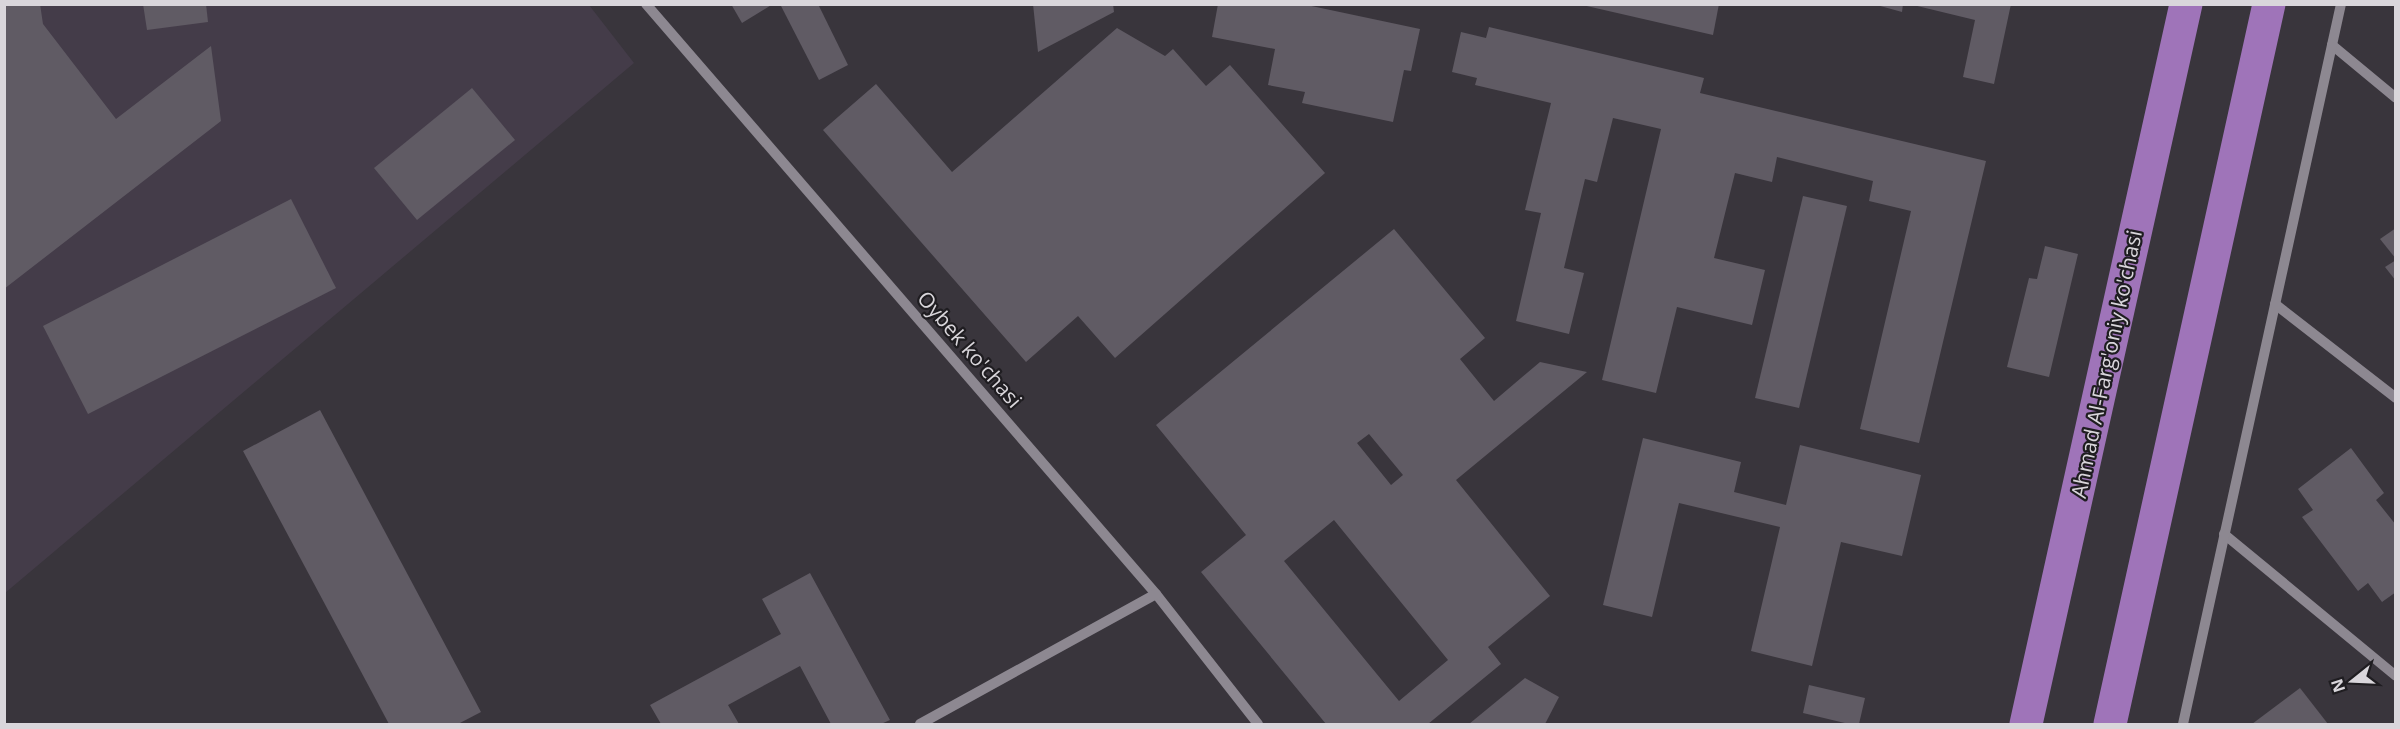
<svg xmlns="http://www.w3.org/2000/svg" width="2400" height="729" viewBox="0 0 2400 729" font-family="'Open Sans',sans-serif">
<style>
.built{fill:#443c49}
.building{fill:#605b64;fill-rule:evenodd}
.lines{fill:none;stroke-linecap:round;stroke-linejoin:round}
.minor{stroke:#8d8891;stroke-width:10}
.highway{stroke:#9f74b9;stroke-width:33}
.labels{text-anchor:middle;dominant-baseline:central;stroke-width:4.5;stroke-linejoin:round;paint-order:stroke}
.street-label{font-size:21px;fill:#d9d6db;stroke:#1f1d21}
</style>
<rect width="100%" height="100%" fill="#39353c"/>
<path class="built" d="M5,5H589L634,63L5,593Z"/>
<g class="building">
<path d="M4,4H40L43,24L116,119L211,46L221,121L4,289Z"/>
<path d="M143,4H206L208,22L147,30Z"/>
<path d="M731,4H773L742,23Z"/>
<path d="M780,4H818L848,65L819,80Z"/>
<path d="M1033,4H1113L1114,12L1038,52Z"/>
<path d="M1218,4H1302L1420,29L1411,71L1404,70L1393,122L1302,103L1305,92L1268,85L1275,49L1212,37Z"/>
<path d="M1578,4H1719L1713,35Z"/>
<path d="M1873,4H1903L1902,12Z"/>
<path d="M1909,4H2011L1994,84L1963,77L1975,20Z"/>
<path d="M1489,27L1704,78L1700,93L1986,161L1919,443L1860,429L1911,211L1869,201L1873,181L1777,157L1772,182L1735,173L1714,258L1765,270L1752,325L1677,307L1656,393L1602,380L1661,129L1613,118L1597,182L1585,179L1564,268L1584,273L1569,334L1516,321L1541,213L1525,210L1551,103L1475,85L1477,78L1452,72L1461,32L1486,38Z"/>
<path d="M1117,28L1165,56L1173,49L1206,86L1230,65L1325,173L1115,358L1078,316L1026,362L823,130L876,84L952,172Z"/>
<path d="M472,88L515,140L417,220L374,168Z"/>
<path d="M1803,196L1847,206L1799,408L1755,398Z"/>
<path d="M291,199L336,288L88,414L43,326Z"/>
<path d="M2396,228V259L2380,239Z"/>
<path d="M1394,229L1485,338L1460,359L1494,401L1540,362L1587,372L1456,480L1550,596L1488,647L1501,664L1428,724H1326L1201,572L1246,535L1156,425ZM1369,434L1403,475L1391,485L1357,443ZM1334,520L1448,660L1399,701L1284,561Z"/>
<path d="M2045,246L2078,254L2049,377L2007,367L2029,278L2037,279Z"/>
<path d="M2396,260V281L2385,267Z"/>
<path d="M320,410L481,712L458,724H389L243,451Z"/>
<path d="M1643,438L1741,462L1734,492L1786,505L1800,445L1921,475L1902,556L1841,542L1812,666L1751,651L1780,527L1679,503L1652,617L1603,605Z"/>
<path d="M2351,448L2384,493L2376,500L2396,525V592L2382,602L2368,583L2358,591L2302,517L2313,510L2298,489Z"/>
<path d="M810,573L890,720L881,724H831L800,666L728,705L739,724H661L650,705L781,634L762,599Z"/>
<path d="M1525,678L1559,697L1545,724H1469Z"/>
<path d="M1809,685L1865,698L1859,724H1849L1803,713Z"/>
<path d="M2300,688L2328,724H2252Z"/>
</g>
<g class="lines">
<g class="minor">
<path d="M646,4L1156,594L1258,724"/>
<path d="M2332,45L2396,98"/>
<path d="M2275,304L2396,398"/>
<path d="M2224,534L2396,676"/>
<path d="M920,724L1156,594"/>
<path d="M2183,724L2341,4"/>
</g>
<g class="highway">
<path d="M2026,724L2186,4"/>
<path d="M2110,724L2269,4"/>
</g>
</g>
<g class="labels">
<g class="street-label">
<text transform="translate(970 349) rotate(49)">Oybek ko'chasi</text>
<text transform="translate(2106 364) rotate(-78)">Ahmad Al-Farg'oniy ko'chasi</text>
</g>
</g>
<rect width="2400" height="729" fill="none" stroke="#d9d6db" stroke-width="12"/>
<g transform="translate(2352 681) rotate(252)" stroke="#1f1d21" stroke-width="4.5" paint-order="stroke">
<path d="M0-4.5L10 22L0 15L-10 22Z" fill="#d9d6db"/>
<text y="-9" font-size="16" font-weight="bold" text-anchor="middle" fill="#d9d6db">N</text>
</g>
</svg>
